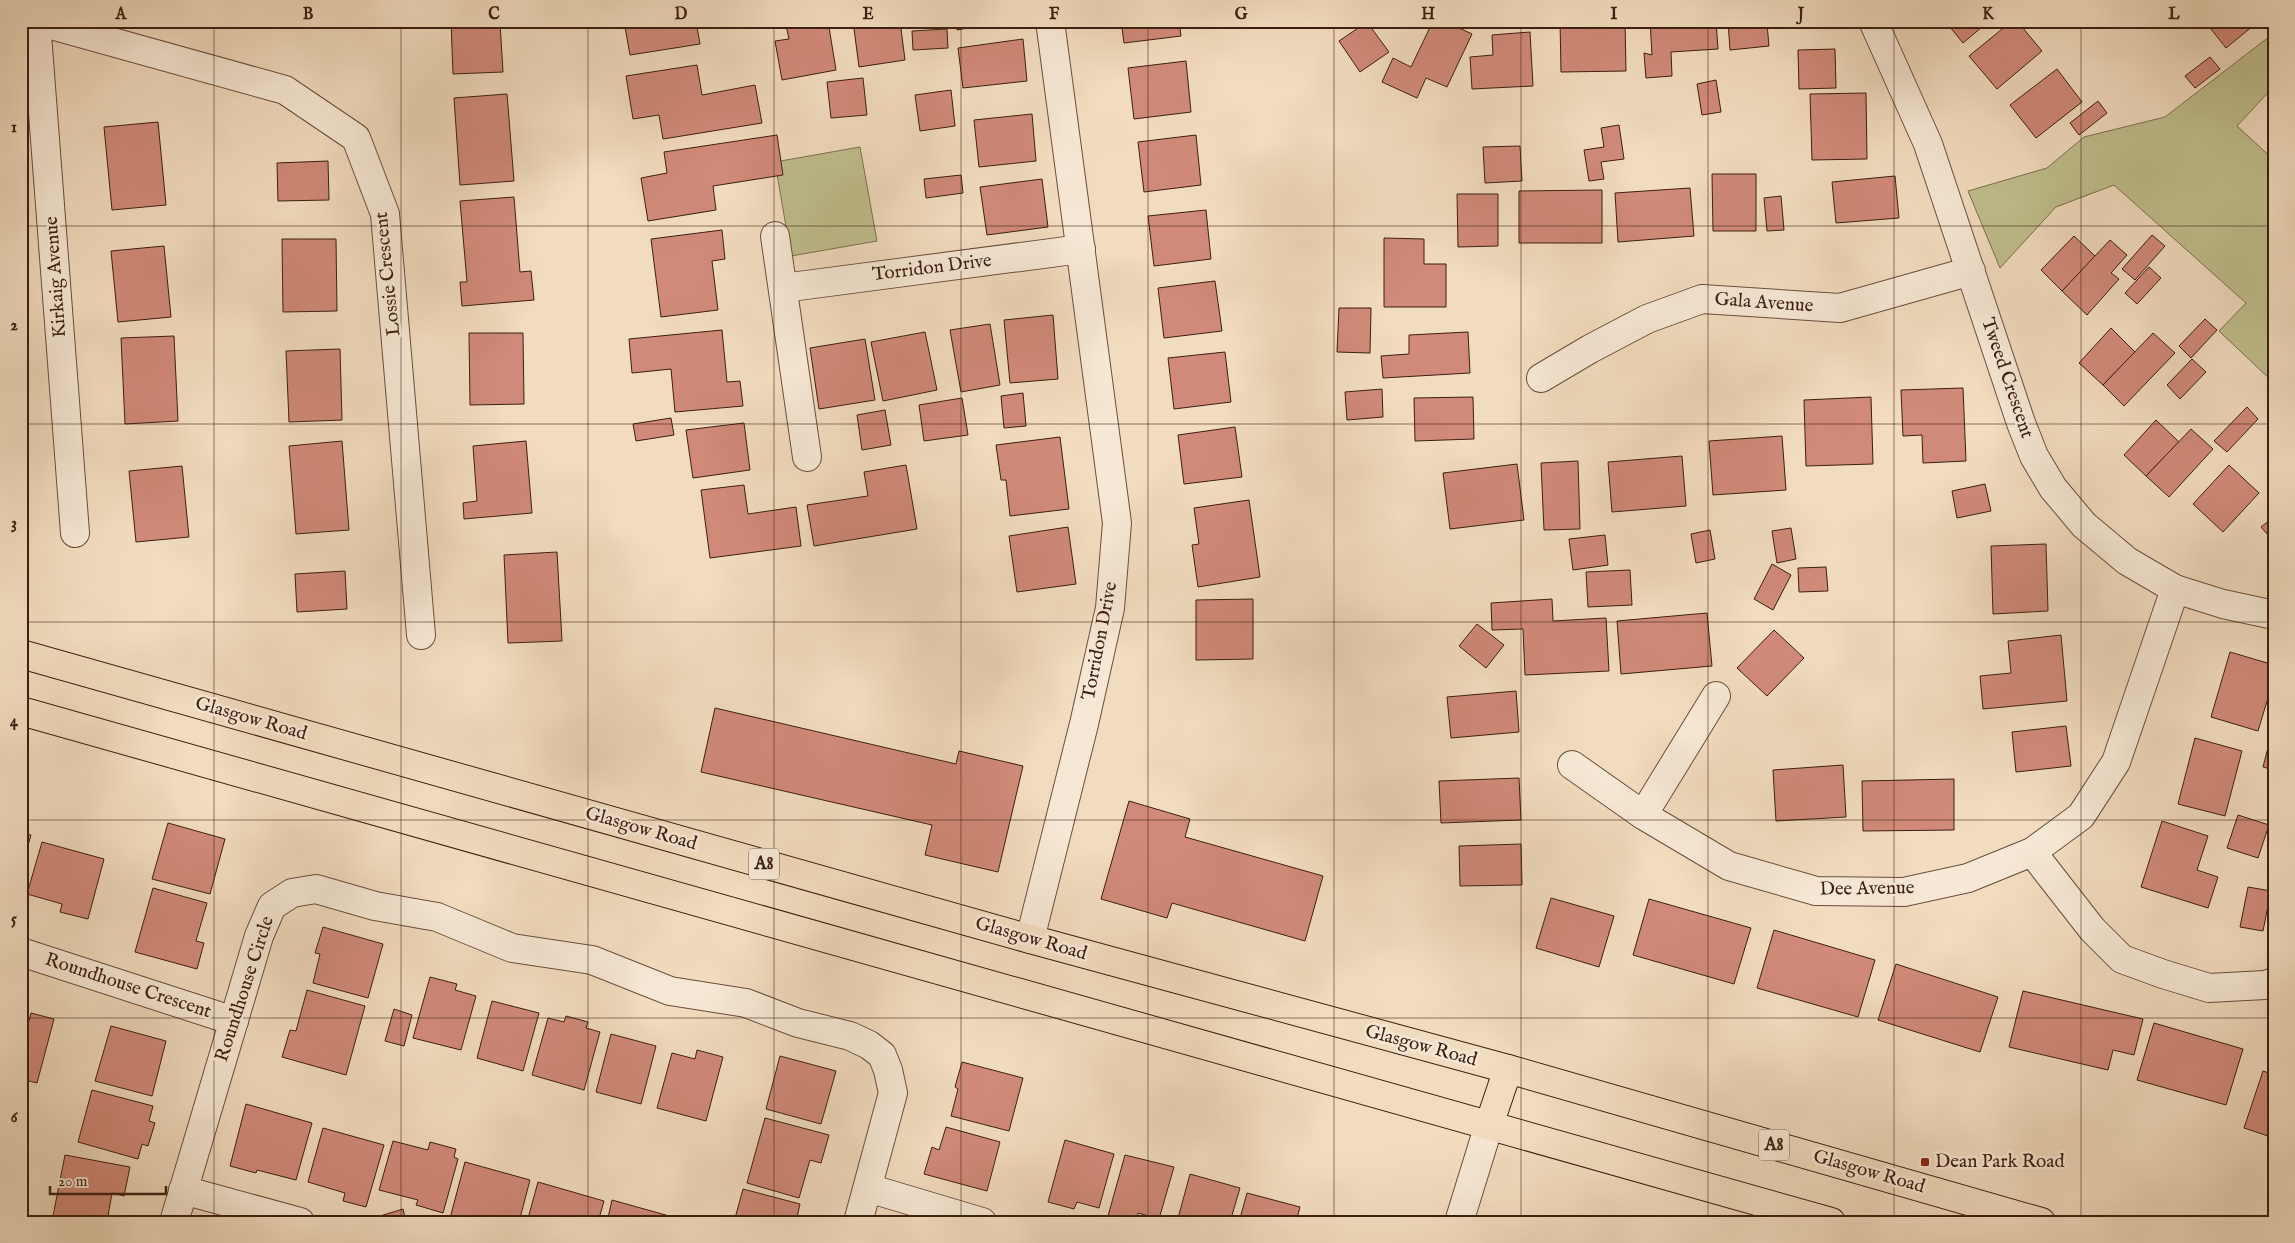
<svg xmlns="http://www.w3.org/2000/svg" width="2295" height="1243" viewBox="0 0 2295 1243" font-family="'IM FELL English',serif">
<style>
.green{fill:#c0bf8e;stroke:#7e6e4f}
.building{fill:#d18a79;stroke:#3c1e10}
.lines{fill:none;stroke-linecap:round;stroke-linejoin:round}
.minor-casing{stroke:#6a4e3c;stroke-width:30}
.major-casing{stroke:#3c1e10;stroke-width:30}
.minor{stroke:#f7e8d5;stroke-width:28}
.major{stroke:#f2dcbf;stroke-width:28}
.grid{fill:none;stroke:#3c1e10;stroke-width:1;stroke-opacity:0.55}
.poi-dot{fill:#8f2418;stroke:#f7e8d5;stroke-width:2}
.labels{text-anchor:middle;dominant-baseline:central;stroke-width:5;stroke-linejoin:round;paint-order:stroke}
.shield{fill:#f7e8d5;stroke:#745b4b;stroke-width:1}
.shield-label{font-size:18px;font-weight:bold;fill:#3c1e10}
.street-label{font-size:19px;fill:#3c1e10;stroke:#f7e8d5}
.poi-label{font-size:19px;fill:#3c1e10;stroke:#f7e8d5;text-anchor:start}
.neatline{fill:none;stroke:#3c1e10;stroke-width:2}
.grid-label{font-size:16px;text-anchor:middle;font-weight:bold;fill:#3c1e10}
</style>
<rect width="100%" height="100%" fill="#f2dcbf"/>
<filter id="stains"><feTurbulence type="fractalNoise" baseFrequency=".004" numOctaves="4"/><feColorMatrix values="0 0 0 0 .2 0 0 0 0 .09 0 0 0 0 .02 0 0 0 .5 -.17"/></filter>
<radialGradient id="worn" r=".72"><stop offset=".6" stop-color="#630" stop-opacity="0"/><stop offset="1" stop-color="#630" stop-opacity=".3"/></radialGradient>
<g class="green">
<path d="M2274,33V86L2237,126L2274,160V383L2219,331L2246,303L2114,185L2056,207L2000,268L1968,191L2047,168L2084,137L2165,117Z"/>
<path d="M860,147L877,241L791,256L775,162Z"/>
</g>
<g class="building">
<path d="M451,21H510L500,23L503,72L453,74Z"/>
<path d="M624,21H696L700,44L630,55Z"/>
<path d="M785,21H828L836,70L782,80L775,41L789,39Z"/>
<path d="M853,21H900L905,60L859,67Z"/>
<path d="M956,21H1005L957,30Z"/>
<path d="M1121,21H1179L1181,36L1124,43Z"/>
<path d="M1433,21H1444L1472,34L1447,87L1426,78L1417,98L1382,82L1393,58L1411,67Z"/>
<path d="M1560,21H1625L1626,71L1561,72Z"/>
<path d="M1650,21H1716L1718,49L1671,52L1672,76L1646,78L1644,53L1652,55Z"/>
<path d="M1728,21H1799L1767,24L1769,46L1730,50Z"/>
<path d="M1945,21H1989L1963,43Z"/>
<path d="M2012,21H2017L2042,51L1997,89L1969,56Z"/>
<path d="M2211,21H2259L2226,48L2207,24Z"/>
<path d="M1367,22L1389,52L1360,72L1339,41Z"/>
<path d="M947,29L948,48L913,50L912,31Z"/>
<path d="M1530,32L1533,86L1472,89L1470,57L1493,55L1492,35Z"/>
<path d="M1023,39L1027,81L963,88L958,48Z"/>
<path d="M1835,49L1836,88L1799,89L1798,50Z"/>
<path d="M2210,57L2220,69L2195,88L2185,76Z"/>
<path d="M1186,61L1191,112L1134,119L1128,68Z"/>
<path d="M697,65L702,95L755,85L762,123L663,139L659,115L633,119L626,76Z"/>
<path d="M2057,69L2082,102L2036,138L2010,105Z"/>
<path d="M863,78L867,115L831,118L827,82Z"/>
<path d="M1716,80L1721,112L1702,115L1697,84Z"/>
<path d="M951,90L955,126L920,131L915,95Z"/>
<path d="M1866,93L1867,159L1812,160L1810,94Z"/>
<path d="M507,94L514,181L460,185L454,98Z"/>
<path d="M2098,101L2107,113L2079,135L2070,123Z"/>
<path d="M1032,114L1036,161L979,167L974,120Z"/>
<path d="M158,122L166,205L112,210L104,127Z"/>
<path d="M1619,125L1624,159L1601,162L1604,179L1589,181L1584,150L1604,147L1601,128Z"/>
<path d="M777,135L783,175L713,186L716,210L648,221L641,178L667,173L664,152Z"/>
<path d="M1196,135L1201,185L1144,192L1138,142Z"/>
<path d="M1520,146L1522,181L1485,183L1483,147Z"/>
<path d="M328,161L329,200L278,201L277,163Z"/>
<path d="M1712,174H1756V231H1713Z"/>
<path d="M961,175L963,193L926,198L924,179Z"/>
<path d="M1895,176L1899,218L1836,223L1832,182Z"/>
<path d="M1042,179L1048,227L987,235L980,187Z"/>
<path d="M1690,188L1694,236L1618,242L1615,193Z"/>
<path d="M1602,190V243H1519V191Z"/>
<path d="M1457,194H1498V246L1458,247Z"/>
<path d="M1781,196L1784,230L1767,231L1764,198Z"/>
<path d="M514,197L520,272L531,271L534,300L462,306L460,282H467L460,201Z"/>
<path d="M1206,210L1211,259L1154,266L1148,216Z"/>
<path d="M722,230L725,259L712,261L718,310L661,317L651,239Z"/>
<path d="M2152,235L2165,246L2135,280L2122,269Z"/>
<path d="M2074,236L2096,257L2062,291L2041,270Z"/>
<path d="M1384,238L1424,239V264H1446V307H1384Z"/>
<path d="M282,239H336L337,311L283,312Z"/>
<path d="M2110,240L2127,255L2111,273L2119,279L2087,315L2062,291Z"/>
<path d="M164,246L171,317L118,322L111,251Z"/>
<path d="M2149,267L2161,278L2137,304L2125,293Z"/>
<path d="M1215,281L1222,331L1164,338L1158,288Z"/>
<path d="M1339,308H1371L1370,353L1337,352Z"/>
<path d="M1053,315L1058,379L1010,383L1004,320Z"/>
<path d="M2205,319L2217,330L2191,358L2179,346Z"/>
<path d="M990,324L1000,385L961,392L950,330Z"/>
<path d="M2111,328L2135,352L2103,385L2079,363Z"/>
<path d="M722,330L727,382L740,381L743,406L675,412L671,369L632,373L629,339Z"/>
<path d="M925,332L937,390L883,401L871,342Z"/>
<path d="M1468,332L1470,373L1383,378L1381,356L1409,354V335Z"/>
<path d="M469,333H523L524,404L470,405Z"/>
<path d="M2153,333L2175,353L2124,406L2103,385Z"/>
<path d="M174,336L178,421L125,424L121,338Z"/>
<path d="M865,339L875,400L819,409L810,348Z"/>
<path d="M340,349L342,420L289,422L286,351Z"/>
<path d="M1225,352L1231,402L1174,409L1168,358Z"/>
<path d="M2192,359L2206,372L2180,399L2167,385Z"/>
<path d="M1963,388L1966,461L1923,463L1922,435L1903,436L1901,390Z"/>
<path d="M1382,389L1383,417L1347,420L1345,392Z"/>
<path d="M1023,393L1026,426L1004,428L1001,396Z"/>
<path d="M1473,397L1474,439L1415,441L1414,398Z"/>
<path d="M1871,397L1873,464L1806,466L1804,400Z"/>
<path d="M962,398L968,435L924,441L919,405Z"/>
<path d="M2247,407L2258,419L2227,452L2214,441Z"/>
<path d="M885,410L891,445L862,450L857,415Z"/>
<path d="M671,418L674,435L636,441L633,424Z"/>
<path d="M2156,420L2179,442L2146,476L2124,455Z"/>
<path d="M744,423L750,470L693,478L686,430Z"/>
<path d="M1235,427L1242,477L1184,484L1178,435Z"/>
<path d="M2191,429L2213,449L2169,497L2146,476Z"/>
<path d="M1782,436L1786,490L1713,495L1709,441Z"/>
<path d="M1060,437L1069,509L1010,516L1006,480H1001L996,445Z"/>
<path d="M342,441L349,530L296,534L289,446Z"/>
<path d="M526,441L532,513L464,519L463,503L477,501L473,446Z"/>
<path d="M1682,456L1686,506L1612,512L1608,462Z"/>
<path d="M1578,461L1580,529L1544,530L1541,463Z"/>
<path d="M1517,464L1524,520L1450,529L1443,473Z"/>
<path d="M906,465L917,529L814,546L807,505L868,496L864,472Z"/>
<path d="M2229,465L2259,493L2223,532L2193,504Z"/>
<path d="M182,466L189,537L136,542L129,471Z"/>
<path d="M2274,466V478L2267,472Z"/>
<path d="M1985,484L1991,511L1957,518L1952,491Z"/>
<path d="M744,485L748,514L796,507L801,546L710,558L701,490Z"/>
<path d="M1249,500L1260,577L1198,587L1192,545L1199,544L1194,508Z"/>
<path d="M2274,517V542L2261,527Z"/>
<path d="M1068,527L1076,584L1017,592L1009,536Z"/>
<path d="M1791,528L1796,559L1777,563L1772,531Z"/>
<path d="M1710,530L1715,559L1696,563L1691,534Z"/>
<path d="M1605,535L1608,565L1573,570L1569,539Z"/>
<path d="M2046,544L2048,611L1993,614L1991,546Z"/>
<path d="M557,552L562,641L508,643L504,555Z"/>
<path d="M1772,564L1791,575L1773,610L1754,599Z"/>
<path d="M1826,567L1828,591L1799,592L1798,568Z"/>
<path d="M1630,570L1632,605L1588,607L1586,572Z"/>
<path d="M345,571L347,609L297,612L295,574Z"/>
<path d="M1253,599V659L1196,660V600Z"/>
<path d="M1552,599L1553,621L1606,618L1609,671L1525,675L1523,629L1492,630L1491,603Z"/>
<path d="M1707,613L1712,666L1621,674L1617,621Z"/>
<path d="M1477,624L1504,645L1486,668L1459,646Z"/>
<path d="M1774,630L1804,658L1767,696L1737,668Z"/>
<path d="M2061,635L2067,701L1983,709L1980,676L2011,673L2008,641Z"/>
<path d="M2230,652L2274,665V678L2258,731L2211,717Z"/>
<path d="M1516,691L1519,732L1451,738L1447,697Z"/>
<path d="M715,708L956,764L959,751L1023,766L998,872L925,855L932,825L701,772Z"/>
<path d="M2066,726L2071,766L2016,772L2012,732Z"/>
<path d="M2272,732H2274V770L2263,767Z"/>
<path d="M2195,738L2242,751L2225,816L2178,804Z"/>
<path d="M1843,765L1846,817L1776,821L1773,770Z"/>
<path d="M1519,778L1521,820L1441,823L1439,781Z"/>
<path d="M1954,779V830L1863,831L1862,781Z"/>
<path d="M1129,801L1190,819L1185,837L1323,876L1305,941L1172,903L1167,918L1101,899Z"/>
<path d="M2238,815L2269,825L2258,858L2227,848Z"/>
<path d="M2162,821L2208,836L2197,870L2218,877L2208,908L2141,887Z"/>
<path d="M168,823L225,839L210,894L152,879Z"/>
<path d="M21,832L31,835L21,869Z"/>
<path d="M42,842L104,859L88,919L60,912L62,904L27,894Z"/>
<path d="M1521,844L1522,885L1460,886L1459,846Z"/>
<path d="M2248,887L2271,891L2263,931L2240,927Z"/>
<path d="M153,888L207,903L196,941L204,943L197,969L135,952Z"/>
<path d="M1551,898L1614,916L1599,967L1536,948Z"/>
<path d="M1649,899L1751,928L1734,984L1633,955Z"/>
<path d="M323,927L383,944L368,998L313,983L320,954L315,953Z"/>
<path d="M1774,930L1875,960L1858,1017L1757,988Z"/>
<path d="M1896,964L1998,997L1980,1052L1878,1020Z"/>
<path d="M430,977L457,984L455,990L476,996L461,1050L413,1038Z"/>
<path d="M307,990L365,1006L346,1075L282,1057L290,1030L296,1031Z"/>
<path d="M2023,991L2143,1019L2134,1055L2113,1050L2108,1070L2009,1047Z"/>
<path d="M492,1001L539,1013L523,1071L477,1058Z"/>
<path d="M394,1009L412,1015L404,1046L385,1041Z"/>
<path d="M31,1013L54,1019L37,1083L21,1079V1019L29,1021Z"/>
<path d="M566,1016L588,1022L586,1028L600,1032L584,1090L532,1075L548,1018L564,1022Z"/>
<path d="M2154,1023L2243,1049L2226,1105L2137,1080Z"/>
<path d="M111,1026L166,1041L152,1096L95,1081Z"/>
<path d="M611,1034L656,1046L641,1104L596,1092Z"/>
<path d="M697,1050L723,1057L706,1121L657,1108L672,1053L695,1059Z"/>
<path d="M780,1056L836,1071L821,1124L766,1109Z"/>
<path d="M962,1062L1023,1078L1009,1131L951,1116L958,1089L955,1087Z"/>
<path d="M2263,1071L2274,1075V1138L2244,1128Z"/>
<path d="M92,1090L153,1106L149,1121L155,1123L148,1146L142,1144L138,1159L78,1142Z"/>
<path d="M246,1104L312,1123L296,1180L257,1170L256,1173L230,1166Z"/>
<path d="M765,1118L829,1135L821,1163L810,1160L799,1198L747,1183Z"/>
<path d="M946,1127L1000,1142L987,1191L924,1174L932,1147L939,1150Z"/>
<path d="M323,1128L384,1145L366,1207L343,1201L345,1193L308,1182Z"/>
<path d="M1065,1140L1114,1154L1099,1208L1077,1202L1074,1209L1048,1202Z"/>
<path d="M393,1141L428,1150L430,1142L456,1149L454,1157L458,1159L443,1213L416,1205L418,1200L379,1190Z"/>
<path d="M65,1155L130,1167L124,1196L112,1193L107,1222L52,1221Z"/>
<path d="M1125,1155L1174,1167L1159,1219L1138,1213L1136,1222L1108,1216Z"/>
<path d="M465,1162L530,1180L519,1222H449Z"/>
<path d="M1190,1174L1240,1188L1230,1222H1177Z"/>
<path d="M538,1182L604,1201L598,1222H527Z"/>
<path d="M743,1189L800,1204L796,1222H734Z"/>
<path d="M1247,1193L1300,1207L1296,1222H1239Z"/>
<path d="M612,1200L680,1219L679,1222H607Z"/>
<path d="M403,1209L406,1222H367V1220Z"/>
<path d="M1306,1216L1327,1222H1304Z"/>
</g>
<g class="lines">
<defs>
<g id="minor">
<path d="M36,21L75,533"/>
<path d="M37,21L285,90L356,138L385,214L421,635"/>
<path d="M1873,21L1928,144L2021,423L2034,456L2053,488L2084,525L2127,561L2175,589L2223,604L2274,615"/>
<path d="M775,236L807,457"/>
<path d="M783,288L1081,249"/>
<path d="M1541,378L1590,349L1647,319L1702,299L1840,308L1971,271"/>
<path d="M1572,765L1643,815L1729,866L1816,891L1904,892L1968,878L2032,852L2081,816L2116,762L2175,589"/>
<path d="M1643,815L1716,696"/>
<path d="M2032,852L2092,929L2122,959L2163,974L2209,988L2265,985L2274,982"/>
<path d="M1030,939L1084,724L1110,608L1117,523L1050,21"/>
<path d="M21,952L234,1021"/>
<path d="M868,1188L982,1222"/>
<path d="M183,1190L300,1222"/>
<path d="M174,1222L259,936L272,906L292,893L316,889L375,906L437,917L512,948L592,960L670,991L746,1003L798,1023L850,1036L869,1045L882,1055L888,1070L893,1093L858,1222"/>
<path d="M1459,1222L1489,1125"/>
</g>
<g id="major">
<path d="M21,654L1030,939L1508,1069L2041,1222"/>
<path d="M21,711L1831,1222"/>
<path d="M1489,1125L1508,1069"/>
</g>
</defs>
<use href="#minor" class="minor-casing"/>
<use href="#major" class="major-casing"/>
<use href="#minor" class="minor"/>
<use href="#major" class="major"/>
</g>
<path class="grid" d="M214,21V1222M401,21V1222M588,21V1222M774,21V1222M961,21V1222M1148,21V1222M1334,21V1222M1521,21V1222M1708,21V1222M1894,21V1222M2081,21V1222M21,226H2274M21,424H2274M21,622H2274M21,820H2274M21,1018H2274"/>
<rect class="poi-dot" x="1920" y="1157" width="10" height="10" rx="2.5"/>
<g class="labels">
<g class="shield">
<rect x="749" y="848.5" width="30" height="31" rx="4"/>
<rect x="1759" y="1129.5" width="30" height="31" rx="4"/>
</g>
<g class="shield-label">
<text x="764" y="864">A8</text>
<text x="1774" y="1145">A8</text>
</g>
<g class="street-label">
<text transform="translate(932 268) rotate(-7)">Torridon Drive</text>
<text transform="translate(388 274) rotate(-96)">Lossie Crescent</text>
<text transform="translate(56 277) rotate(-94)">Kirkaig Avenue</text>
<text transform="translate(1764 303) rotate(4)">Gala Avenue</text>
<text transform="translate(2007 378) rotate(71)">Tweed Crescent</text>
<text transform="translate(1100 641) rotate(-79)">Torridon Drive</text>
<text transform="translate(251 719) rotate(16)">Glasgow Road</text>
<text transform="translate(641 829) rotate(16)">Glasgow Road</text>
<text transform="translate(1867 889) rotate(-1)">Dee Avenue</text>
<text transform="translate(1031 939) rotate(16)">Glasgow Road</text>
<text transform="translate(128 986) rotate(18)">Roundhouse Crescent</text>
<text transform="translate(245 989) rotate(-72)">Roundhouse Circle</text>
<text transform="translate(1421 1046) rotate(15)">Glasgow Road</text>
<text transform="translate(1869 1172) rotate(16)">Glasgow Road</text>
</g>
<g class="poi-label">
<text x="1935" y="1162">Dean Park Road</text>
</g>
</g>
<rect width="2295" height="1243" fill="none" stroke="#f2dcbf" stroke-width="55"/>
<path d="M50 1186v8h116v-8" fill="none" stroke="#3c1e10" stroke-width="2.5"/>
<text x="58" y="1186" font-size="15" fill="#3c1e10" stroke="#f7e8d5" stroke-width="4" paint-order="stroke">20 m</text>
<rect x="28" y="28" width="2240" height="1188" class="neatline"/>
<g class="grid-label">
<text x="121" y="19">A</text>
<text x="308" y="19">B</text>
<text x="494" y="19">C</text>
<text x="681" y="19">D</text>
<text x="868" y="19">E</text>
<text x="1054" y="19">F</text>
<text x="1241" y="19">G</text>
<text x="1428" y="19">H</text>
<text x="1614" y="19">I</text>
<text x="1801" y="19">J</text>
<text x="1988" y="19">K</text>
<text x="2174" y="19">L</text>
<text x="14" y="132">1</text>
<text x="14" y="330">2</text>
<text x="14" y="528">3</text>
<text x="14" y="726">4</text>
<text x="14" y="924">5</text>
<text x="14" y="1122">6</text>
</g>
<rect width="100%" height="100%" filter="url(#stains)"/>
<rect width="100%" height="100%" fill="url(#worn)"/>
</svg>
